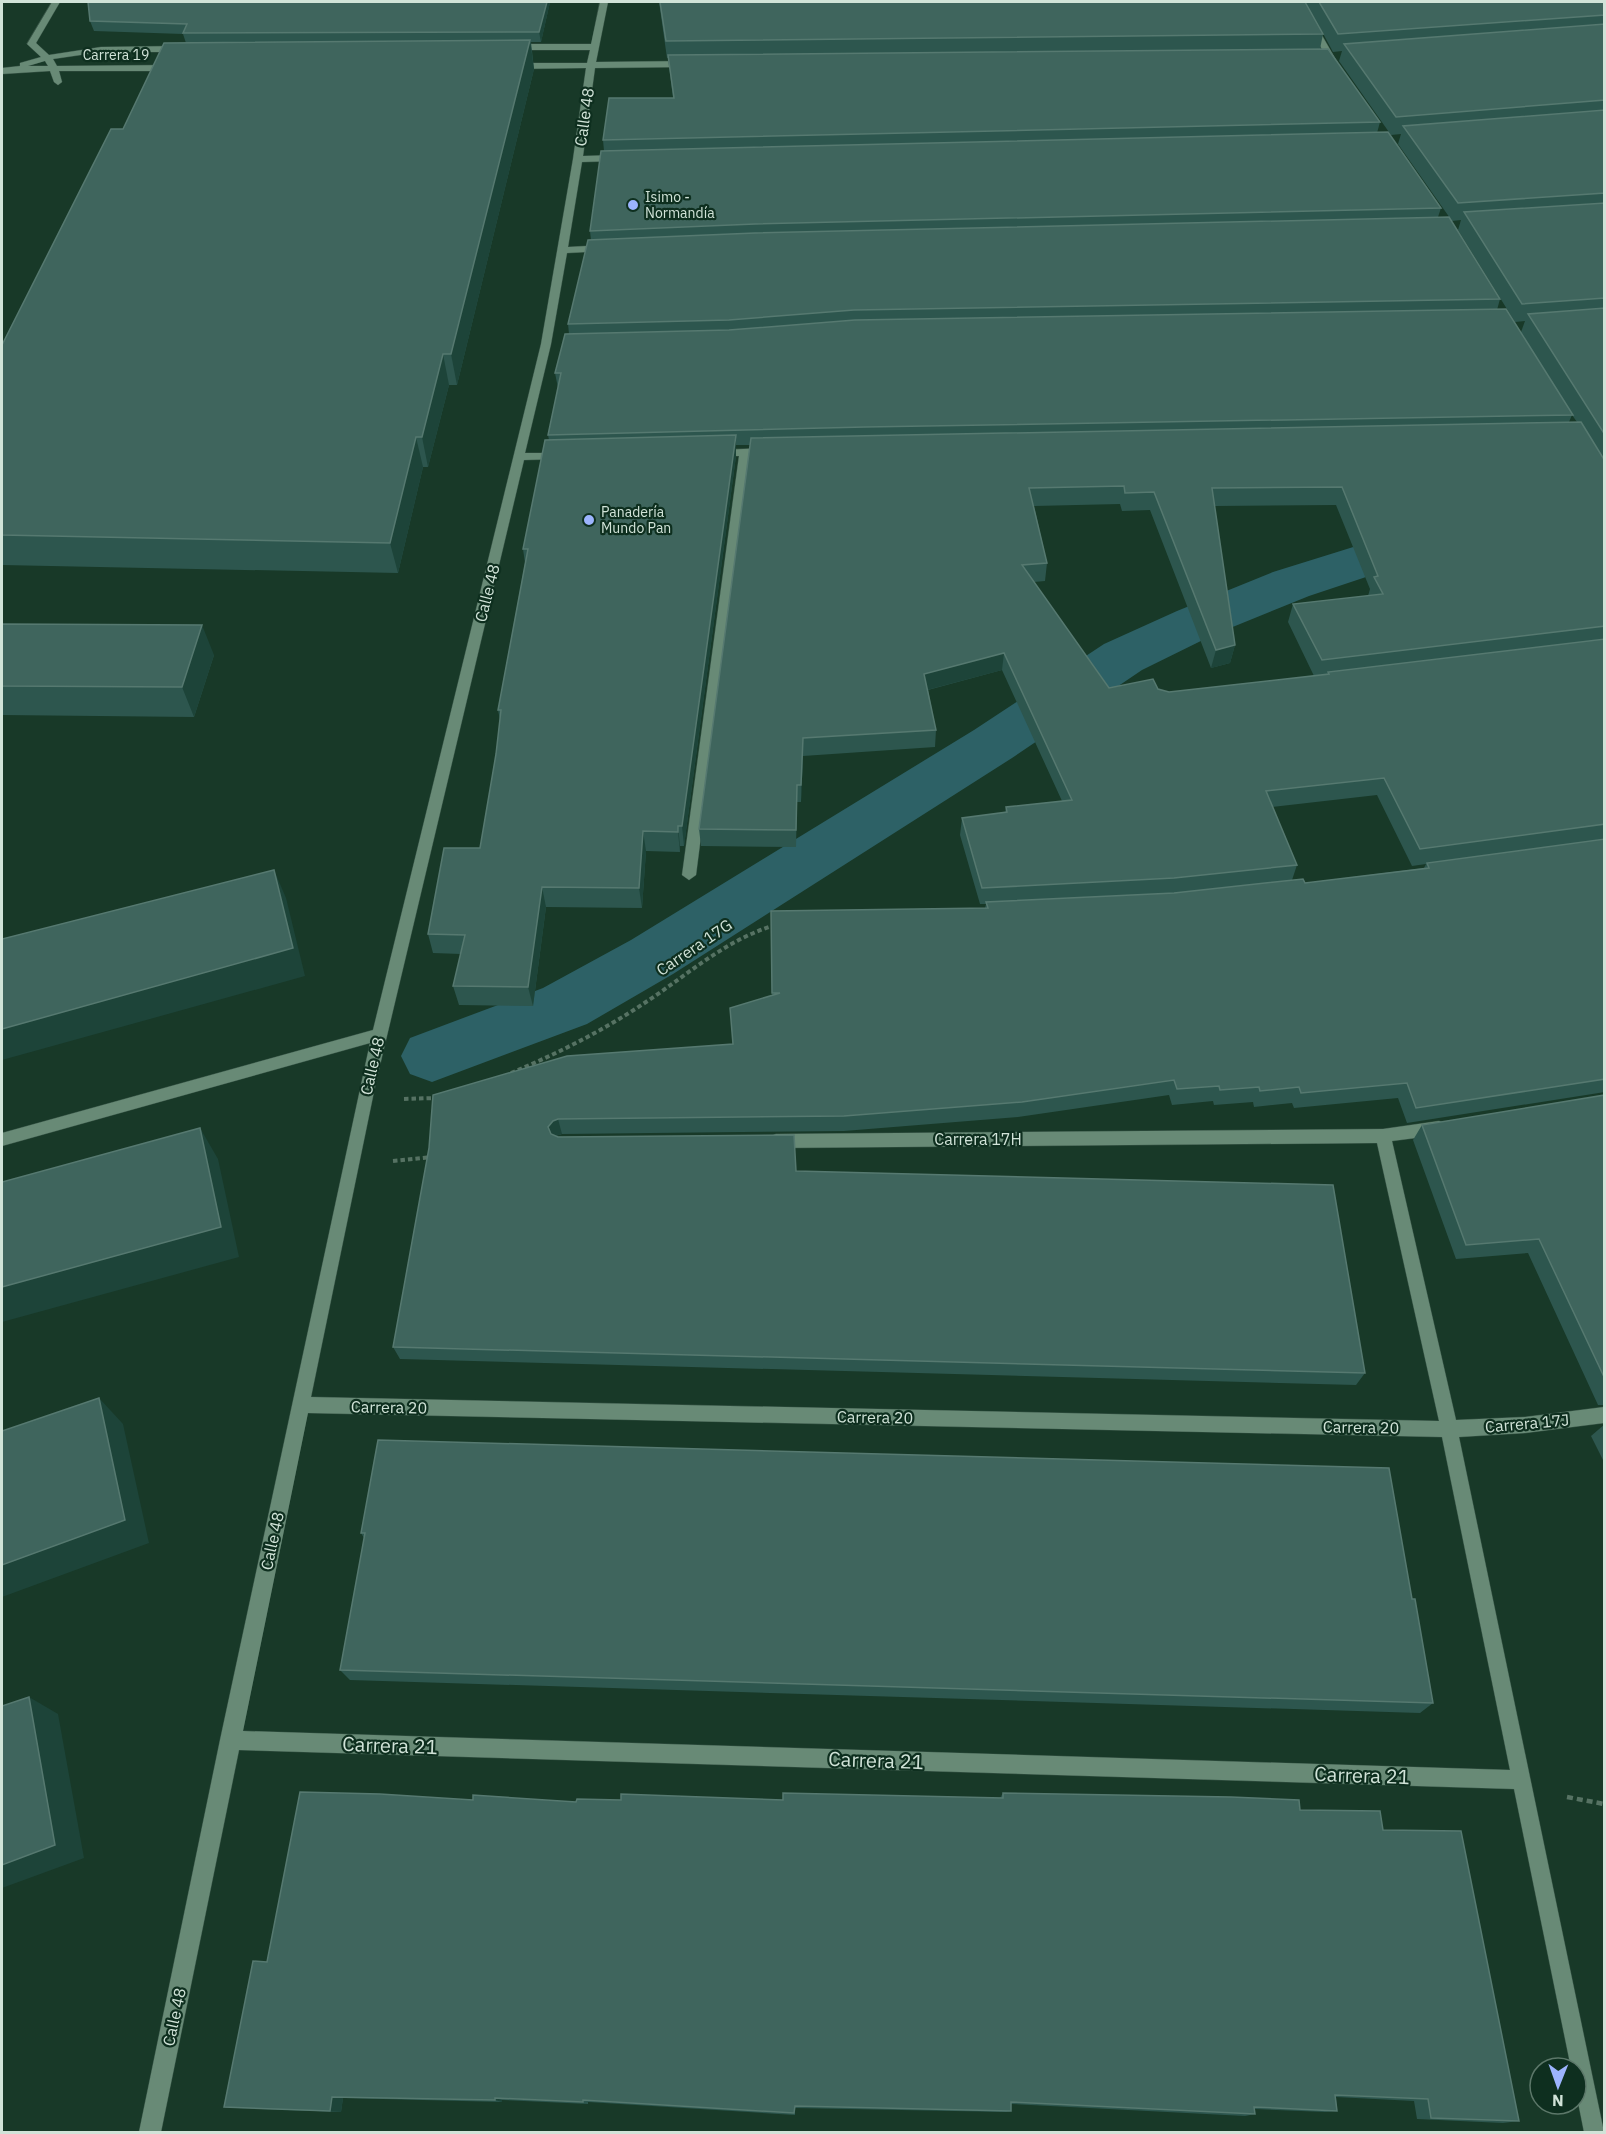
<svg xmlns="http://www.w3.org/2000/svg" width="1606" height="2134" viewBox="0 0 1606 2134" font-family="'IBM Plex Sans',sans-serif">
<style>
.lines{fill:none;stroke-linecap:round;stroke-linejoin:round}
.canal{fill:#2d6166;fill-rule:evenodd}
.minor-casing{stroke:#365345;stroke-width:1}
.path-far1{stroke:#567263;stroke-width:4;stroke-dasharray:4.5 3;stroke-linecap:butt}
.path{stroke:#567263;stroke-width:4.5;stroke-dasharray:6 4;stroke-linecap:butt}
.minor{fill:#688a76;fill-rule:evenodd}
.wall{fill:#2d564e;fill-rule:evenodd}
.shaded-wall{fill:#1d4439}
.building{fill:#3f655d;stroke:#567970;stroke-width:1.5}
.poi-dot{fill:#9cb4fd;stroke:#0e2f1f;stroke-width:2}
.labels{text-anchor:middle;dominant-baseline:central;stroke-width:4.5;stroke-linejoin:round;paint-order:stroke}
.far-street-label{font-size:14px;fill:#d1e3d8;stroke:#0e2f1f}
.far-poi-label{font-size:14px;fill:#d1e3d8;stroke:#0e2f1f;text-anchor:start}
.street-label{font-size:16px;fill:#d1e3d8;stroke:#0e2f1f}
.near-street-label{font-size:20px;fill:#d1e3d8;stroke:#0e2f1f}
</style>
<rect width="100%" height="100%" fill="#183928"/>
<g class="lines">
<path class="canal" d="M1604,478V508L1429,556L1309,596L1213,635L1142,670L1012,758L673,974L587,1024L432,1082L410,1074L401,1056L410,1038L543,988L631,940L974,730L1104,644L1177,611L1273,572L1395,534Z"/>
<defs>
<g id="minor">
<path d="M52,2H60L36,43L49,55L101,47L180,46L184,49L180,52H101L53,59L57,66L172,65L176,68L172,71H59L62,82L58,85L54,82L50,71L2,74V68L20,66V63L41,57L27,44ZM45,61L48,66H28Z"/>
<path d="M600,2H608L596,62L688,61L692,64L688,67L595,68L583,156L618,155L623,158L618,161L582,162L568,247L606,245L611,248L606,251L567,253L551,344L525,453H562L568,456L562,459L524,460L376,1082L311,1397L1439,1421L1377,1143L776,1148L771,1146L768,1141L771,1136L776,1134L1383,1129L1439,1121L1444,1123L1447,1128L1444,1133L1439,1135L1392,1141L1456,1420L1525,1417L1604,1407V1423L1525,1433L1459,1437L1604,2132H1584L1576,2092V2068H1571L1514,1789L239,1750L161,2132H139L220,1740L370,1043L2,1146V1133L373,1030L541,344L573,159L586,68L514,69L510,66L514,63H587L590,50H513L509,47L513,44H591ZM308,1413L1442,1437L1510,1770L243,1731Z"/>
<path d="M1295,2H1303L1340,67L1339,69L1332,67Z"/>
<path d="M769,448L773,449V453L750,455L696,875L689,880L682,875L739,456H715L709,453L715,450Z"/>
</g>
</defs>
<use href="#minor" class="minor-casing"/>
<g class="path-far1">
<path d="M511,1073C559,1053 606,1029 649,1000C691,972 726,940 775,925"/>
<path d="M404,1099L435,1098"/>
<path d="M393,1161L433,1157"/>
</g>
<path class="path" d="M1567,1797L1604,1804"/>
<use href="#minor" class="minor"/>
</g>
<g class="wall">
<path d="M88,2H550L541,42H531L534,69L457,385H449L428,467H423L398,573L2,565V345L123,129L186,43L183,34L94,31L90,21Z"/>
<path d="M659,2H1605V1092L1407,1123L1398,1098L1294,1108L1292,1103L1254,1107L1253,1102L1214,1105L1213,1101L1172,1105L1169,1095L1018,1117L844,1131L562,1134L556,1136L796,1171L1365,1373L1356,1385L400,1359L393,1347L429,1148L733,1044L772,996L771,911L985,908L986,904H980L960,835L962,818L1005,813L1006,807L1062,801L1002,670L928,690L936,730L935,747L803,756L801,802H797L796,847L701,846L699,829L751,445H736V456L684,846H680V852L646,851L642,908L546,907L533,1006L459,1005L453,986L461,954L433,953L428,934L480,848L496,754L500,720L498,710L525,563L523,549L549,440L548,435L558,388L555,373L569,334L568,324L591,240L590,231L604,151L603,140L673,98L668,58H667ZM1312,13L1333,52L1342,51L1339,61L1391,135L1401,134L1398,144L1452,221L1461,220L1458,230L1515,322L1525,321L1521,332L1497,310L1500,299L1438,217L1441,208L1377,133L1380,122L1320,49L1323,34ZM1572,415L1577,422H1569ZM1120,504L1122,511L1150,510L1211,668L1230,663L1235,645L1214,506L1336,505L1370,589L1368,596L1293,604L1288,622L1314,676L1169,692L1158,689L1109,688L1034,582L1045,581L1047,563L1034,506ZM1377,795L1412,866L1426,864L1424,868L1305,883L1292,880L1297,865L1272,807Z"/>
<path d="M2,624L214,655L194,717L2,715Z"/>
<path d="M1605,1095V1405H1598L1528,1253L1456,1259L1413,1140L1422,1125Z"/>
<path d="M1605,1424V1464L1591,1436Z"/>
<path d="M361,1533L1412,1599L1433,1703L1420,1713L350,1680L340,1670L364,1538Z"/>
<path d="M1003,1793L1300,1810L1383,1830L1519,2121L1503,2123L1417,2119L1414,2101L1336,2097L1337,2111L1325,2112L1255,2109V2114L1245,2116L1011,2104V2111L1006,2112L795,2108V2115L588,2102V2104L502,2100V2102L343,2098L341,2112L237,2108L224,2107L267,1962L473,1800L576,1802L621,1800H783L1000,1798Z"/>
</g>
<g class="shaded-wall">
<path d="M547,2H550L541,42L539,32Z"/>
<path d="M530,40L534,69L457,385L451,354Z"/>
<path d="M443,354L449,385L428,467L422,437Z"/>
<path d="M736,435V456L684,846L682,826Z"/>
<path d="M416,437L423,467L398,573L390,543Z"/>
<path d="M202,625L214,655L194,717L182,687Z"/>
<path d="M1235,645L1230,663L1211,668L1216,650Z"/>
<path d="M1004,653L1002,670L923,691L924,674Z"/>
<path d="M803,738V756L801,802V785Z"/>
<path d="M678,826L680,846V852L678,832Z"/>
<path d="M643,831L646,851L642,908L639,888Z"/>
<path d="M274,870L286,898L305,976L2,1060V1029Z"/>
<path d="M542,887L546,907L533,1006L528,987Z"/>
<path d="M558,1119L562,1134L556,1136L552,1142L548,1127L553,1121Z"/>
<path d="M200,1128L218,1159L239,1257L2,1322V1287Z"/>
<path d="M99,1398L123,1424L149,1543L2,1597V1565Z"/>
<path d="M29,1697L58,1714L84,1858L2,1888V1865Z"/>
<path d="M332,2097L343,2098L341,2112L330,2111Z"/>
<path d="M495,2098L502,2100V2102L495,2100Z"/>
</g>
<g class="building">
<path d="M88,2H547L539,32L183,33L187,24L90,21Z"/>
<path d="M660,2H1305L1323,34L666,41Z"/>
<path d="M1319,2H1605V15L1338,34Z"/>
<path d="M1605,24V100L1396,117L1344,44Z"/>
<path d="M530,40L451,354H443L422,437H416L390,543L2,535V345L111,129H123L164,43Z"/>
<path d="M1328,49L1380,122L603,140L609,98H674L668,55Z"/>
<path d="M1605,110V193L1458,203L1403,126Z"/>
<path d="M1388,132L1441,208L755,224L590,231L601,151Z"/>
<path d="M1605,203V298L1522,304L1464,212Z"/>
<path d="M1449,217L1500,299L854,310L729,320L568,324L588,240L755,233Z"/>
<path d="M1605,308V435L1528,314Z"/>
<path d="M1506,309L1573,415L865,427L548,435L561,373H555L565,334L729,330L855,320Z"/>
<path d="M1581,422L1605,461V626L1322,660L1293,604L1383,594L1374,577L1378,576L1342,487L1212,488L1235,645L1216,650L1154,492L1125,493L1124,486L1029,488L1047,563L1022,565L1109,688L1153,679L1158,689L1169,692L1329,674L1328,672L1605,639V824L1420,849L1384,778L1266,791L1297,865L1174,878L982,888L962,818L1007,812L1006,807L1072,800L1004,653L924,674L936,730L803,738L801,785H797L796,830L699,829L751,438Z"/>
<path d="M736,435L682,826H678V832L643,831L639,888L542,887L528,987L453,986L465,935L428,934L444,848H480L496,754L501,710H498L528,549H523L545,440Z"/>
<path d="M2,624L202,625L182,687L2,686Z"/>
<path d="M1605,839V1079L1416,1108L1407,1083L1301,1093L1299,1087L1260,1091L1259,1087L1220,1090L1219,1086L1177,1089L1174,1080L1022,1102L844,1116L558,1119L553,1121L548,1127L551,1134L558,1137L794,1135L796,1171L1333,1185L1365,1373L393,1347L429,1148L433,1095L567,1056L733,1044L730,1008L780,993H772L771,911L988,908L986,902L1174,893L1303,879L1305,883L1429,868L1427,863Z"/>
<path d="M274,870L293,948L2,1029V939Z"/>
<path d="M1605,1095V1379L1539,1239L1466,1245L1422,1125Z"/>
<path d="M200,1128L221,1227L2,1287V1182Z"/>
<path d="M99,1398L125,1520L2,1565V1431Z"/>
<path d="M378,1440L1389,1468L1412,1599H1415L1433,1703L340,1670L365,1533H361Z"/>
<path d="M29,1697L55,1845L2,1865V1706Z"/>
<path d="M300,1792L380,1794L473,1800V1795L576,1802L577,1799L621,1800V1794L783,1800V1793L1003,1798V1793L1231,1797L1299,1800L1300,1810L1380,1811L1383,1830L1461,1831L1519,2121L1431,2118L1428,2099L1335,2095L1337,2111L1254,2107L1255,2114L1011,2102V2111L795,2106L794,2113L583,2100V2102L495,2098V2100L332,2097L330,2111L224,2107L253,1961L267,1962Z"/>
</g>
<g class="poi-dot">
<circle cx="633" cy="205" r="6"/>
<circle cx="589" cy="520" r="6"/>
</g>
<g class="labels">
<g class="far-street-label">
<text x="116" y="55">Carrera 19</text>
</g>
<g class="far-poi-label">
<text x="645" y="197">Isimo -<tspan x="645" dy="16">Normandía</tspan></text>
<text x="601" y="512">Panadería<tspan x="601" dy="16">Mundo Pan</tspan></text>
</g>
<g class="street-label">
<text transform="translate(584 117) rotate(-82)">Calle 48</text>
<text transform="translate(487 593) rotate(-76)">Calle 48</text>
<text transform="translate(694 947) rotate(-34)">Carrera 17G</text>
<text transform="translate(372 1066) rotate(-77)">Calle 48</text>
<text x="978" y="1139">Carrera 17H</text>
<text transform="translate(389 1407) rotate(1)">Carrera 20</text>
<text transform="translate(875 1417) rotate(1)">Carrera 20</text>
<text transform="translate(1527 1423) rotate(-5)">Carrera 17J</text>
<text transform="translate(1361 1427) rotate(1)">Carrera 20</text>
<text transform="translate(272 1541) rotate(-78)">Calle 48</text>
<text transform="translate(174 2017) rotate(-78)">Calle 48</text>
</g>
<g class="near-street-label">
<text transform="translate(390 1745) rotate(2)">Carrera 21</text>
<text transform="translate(876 1760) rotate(2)">Carrera 21</text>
<text transform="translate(1362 1775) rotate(2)">Carrera 21</text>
</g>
</g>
<rect width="1606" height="2134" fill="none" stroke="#d1e3d8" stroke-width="6"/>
<g transform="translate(1558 2086) rotate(181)"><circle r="28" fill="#0e2f1f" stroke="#5c7769" stroke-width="1.5"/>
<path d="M0-4.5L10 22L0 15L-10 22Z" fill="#9cb4fd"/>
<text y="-9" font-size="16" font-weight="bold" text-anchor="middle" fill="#d1e3d8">N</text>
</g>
</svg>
